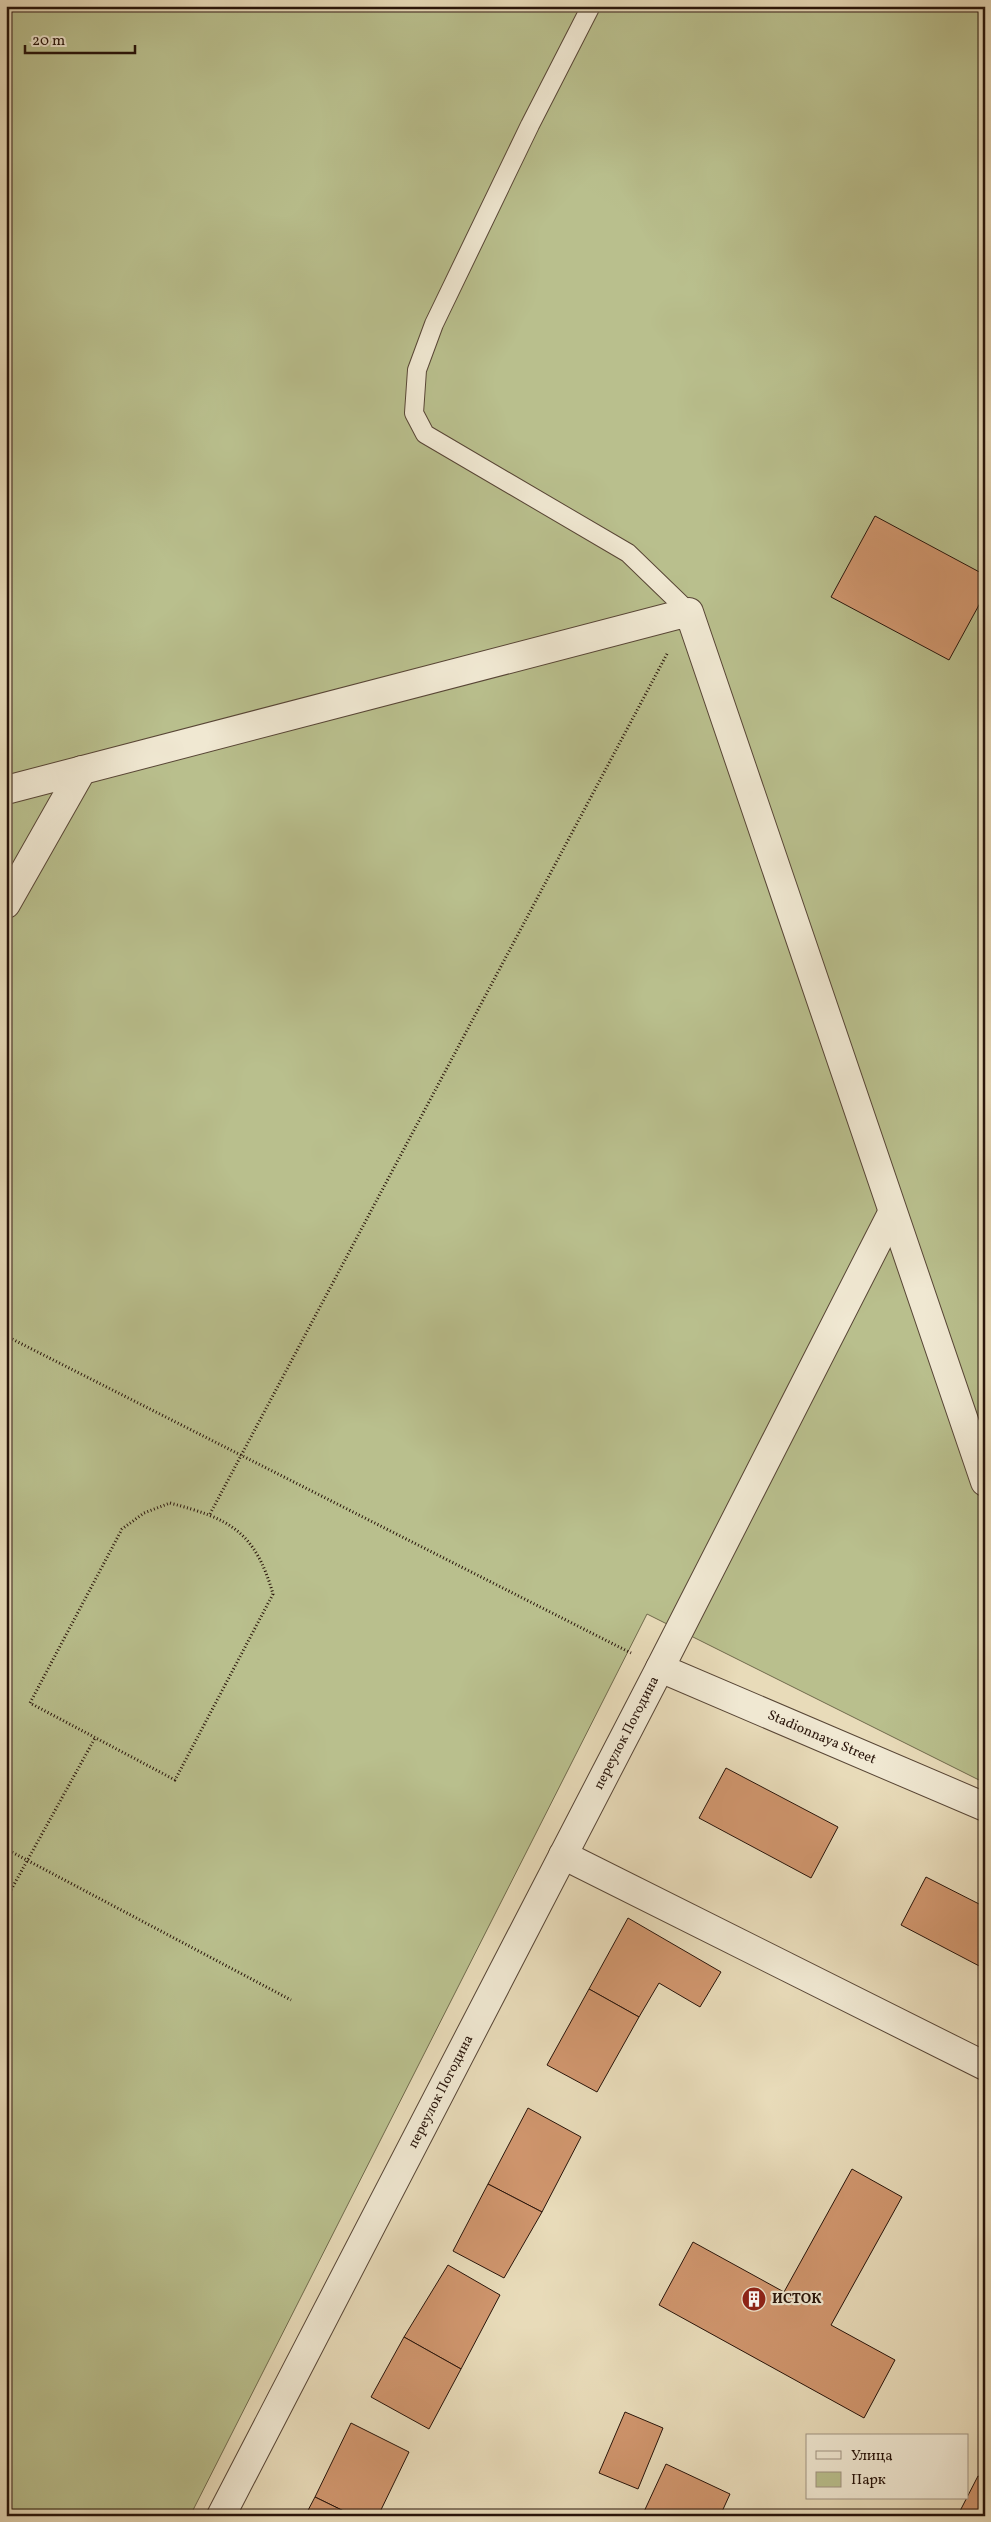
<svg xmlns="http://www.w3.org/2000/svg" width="991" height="2522" viewBox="0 0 991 2522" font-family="Vollkorn,serif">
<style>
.green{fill:#b9bf8d;stroke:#706a4c}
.building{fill:#d0966e;stroke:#28140a}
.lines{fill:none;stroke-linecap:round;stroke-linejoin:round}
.service-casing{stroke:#584636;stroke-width:20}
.minor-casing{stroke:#584636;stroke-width:30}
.path{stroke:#28140a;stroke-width:3;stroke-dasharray:1 2.5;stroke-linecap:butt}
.service{stroke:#f0e8d2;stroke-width:18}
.minor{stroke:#f0e8d2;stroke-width:28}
.labels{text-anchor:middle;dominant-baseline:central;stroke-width:4.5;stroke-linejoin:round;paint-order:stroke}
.street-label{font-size:14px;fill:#28140a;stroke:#f0e8d2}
.poi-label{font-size:14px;font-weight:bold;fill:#28140a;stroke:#f0e8d2;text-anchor:start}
</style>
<rect width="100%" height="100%" fill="#e8dbb9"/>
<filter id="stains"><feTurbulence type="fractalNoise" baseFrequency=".004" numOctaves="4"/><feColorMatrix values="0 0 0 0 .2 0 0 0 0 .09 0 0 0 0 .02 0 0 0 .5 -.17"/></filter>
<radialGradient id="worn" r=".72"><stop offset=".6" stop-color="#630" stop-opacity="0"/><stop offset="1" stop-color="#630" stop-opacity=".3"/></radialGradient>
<path class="green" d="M6,6H985V1783L647,1614L190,2516H6Z"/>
<g class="building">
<path d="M875,516L985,575V594L949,660L831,597Z"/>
<path d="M726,1768L838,1827L811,1878L699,1818Z"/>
<path d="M926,1877L985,1907V1969L901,1925Z"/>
<path d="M628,1918L721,1972L700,2007L659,1983L639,2017L589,1989Z"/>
<path d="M589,1989L639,2017L597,2092L547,2065Z"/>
<path d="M528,2108L581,2137L542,2212L488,2184Z"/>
<path d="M852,2169L902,2197L831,2325L895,2360L864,2418L659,2305L693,2242L784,2292Z"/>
<path d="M488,2184L542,2212L504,2278L453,2251Z"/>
<path d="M448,2265L500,2295L461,2369L404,2337Z"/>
<path d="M404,2337L461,2369L429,2429L371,2397Z"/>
<path d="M625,2412L663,2428L638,2489L599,2473Z"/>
<path d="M351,2423L409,2452L378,2516H354L315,2497Z"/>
<path d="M666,2464L730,2494L720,2516H642Z"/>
<path d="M978,2476L985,2479V2516H970L960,2511Z"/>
<path d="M315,2497L354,2516H305Z"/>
</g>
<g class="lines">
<defs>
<path id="service" d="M591,6L530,125L434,324L417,370L414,413L425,434L628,553L689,612"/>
<g id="minor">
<path d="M6,790L689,612L985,1482"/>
<path d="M6,904L82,770"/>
<path id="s1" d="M660,1668L985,1807"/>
<path d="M563,1855L985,2066"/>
<path id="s2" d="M221,2516L660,1668L892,1213"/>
</g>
</defs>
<use href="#service" class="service-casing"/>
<use href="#minor" class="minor-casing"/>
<g class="path">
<path d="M6,1336L631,1653"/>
<path d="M170,1503C230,1519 255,1531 273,1594L175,1780L30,1703L122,1529L144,1513Z"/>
<path d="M210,1514L668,652"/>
<path d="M6,1849L291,2000"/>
<path d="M6,1899L95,1738"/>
</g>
<use href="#service" class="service"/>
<use href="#minor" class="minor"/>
</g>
<defs>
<symbol id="building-disc" viewBox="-11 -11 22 22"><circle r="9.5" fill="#8f2418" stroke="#f0e8d2"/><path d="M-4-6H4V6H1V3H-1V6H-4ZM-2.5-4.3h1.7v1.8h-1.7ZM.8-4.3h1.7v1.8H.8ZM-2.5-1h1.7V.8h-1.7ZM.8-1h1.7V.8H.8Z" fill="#fff"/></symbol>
</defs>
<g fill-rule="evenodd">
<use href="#building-disc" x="740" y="2285" width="28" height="28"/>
</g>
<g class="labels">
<g class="street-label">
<text stroke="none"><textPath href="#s2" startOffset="882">переулок Погодина</textPath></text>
<text stroke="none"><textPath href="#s1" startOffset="176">Stadionnaya Street</textPath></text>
<text stroke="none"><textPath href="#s2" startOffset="478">переулок Погодина</textPath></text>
</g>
<g class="poi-label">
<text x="772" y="2299">ИСТОК</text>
</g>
</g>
<rect width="991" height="2522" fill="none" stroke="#e8dbb9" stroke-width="25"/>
<rect x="8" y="8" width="976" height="2507" fill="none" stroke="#28140a" stroke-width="2.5"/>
<rect x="12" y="12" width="966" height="2497" fill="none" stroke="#28140a"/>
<rect x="806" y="2434" width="162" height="65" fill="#f0e8d2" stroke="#a09382"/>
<rect x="816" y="2451" width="25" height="8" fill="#f0e8d2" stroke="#a09382"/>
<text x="851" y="2460" font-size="15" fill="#28140a">Улица</text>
<rect x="816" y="2472" width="25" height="15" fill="#b9bf8d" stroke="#a09382"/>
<text x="851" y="2484" font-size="15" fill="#28140a">Парк</text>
<path d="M25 45v8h110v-8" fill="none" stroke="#28140a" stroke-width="2.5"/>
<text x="32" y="45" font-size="15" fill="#28140a" stroke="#f0e8d2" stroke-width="4" paint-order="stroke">20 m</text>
<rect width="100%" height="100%" filter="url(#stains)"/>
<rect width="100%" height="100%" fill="url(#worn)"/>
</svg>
